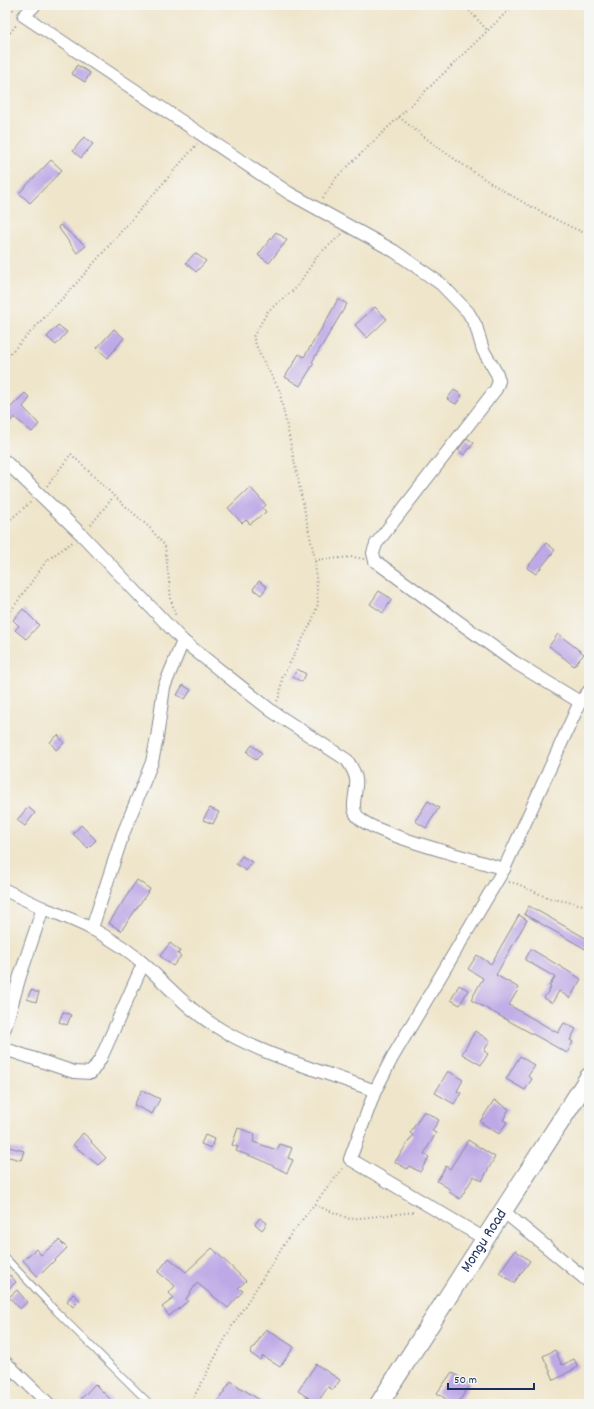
<svg xmlns="http://www.w3.org/2000/svg" width="594" height="1409" viewBox="0 0 594 1409" font-family="Dekko,sans-serif">
<style>
.building{fill:#bea8e6}
.lines{fill:none;stroke-linecap:round;stroke-linejoin:round}
.service-casing{stroke:#858a94;stroke-width:8}
.minor-casing{stroke:#858a94;stroke-width:14}
.primary-casing{stroke:#858a94;stroke-width:20}
.path{stroke:#858a94;stroke-width:2;stroke-dasharray:1 3;stroke-linecap:butt}
.service{stroke:#fff;stroke-width:6}
.minor{stroke:#fff;stroke-width:12}
.primary{stroke:#fff;stroke-width:18}
.labels{text-anchor:middle;dominant-baseline:central;stroke-width:3;stroke-linejoin:round;paint-order:stroke}
.street-label{font-size:16px;fill:#1b2f5e;stroke:#f6f6f2}
</style>
<rect width="100%" height="100%" fill="#f6f6f2"/>
<filter id="ink" filterUnits="userSpaceOnUse"><feTurbulence type="fractalNoise" baseFrequency=".025" numOctaves="2"/><feDisplacementMap in="SourceGraphic" scale="8" xChannelSelector="R" yChannelSelector="G"/><feConvolveMatrix kernelMatrix="1 2 1 2 8 2 1 2 1" color-interpolation-filters="sRGB"/></filter>
<filter id="wash" filterUnits="userSpaceOnUse"><feTurbulence type="fractalNoise" baseFrequency=".012" numOctaves="4" result="noise"/><feDisplacementMap in="SourceGraphic" scale="16" xChannelSelector="R" yChannelSelector="G"/><feGaussianBlur stdDeviation="0.9" result="paint"/><feColorMatrix in="noise" values="0 0 0 0 0 0 0 0 0 0 0 0 0 0 0 0 0 1.4 0 .05"/><feComposite in="paint" operator="in"/></filter>
<g filter="url(#wash)">
<rect width="100%" height="100%" fill="#efe5ca"/>
<g id="blocks">
<g class="building">
<path d="M77,65L90,73L85,82L72,74Z"/>
<path d="M84,137L93,144L81,158L73,151Z"/>
<path d="M51,160L62,170L30,203L19,193Z"/>
<path d="M60,225L86,246L77,253L58,227Z"/>
<path d="M276,232L287,240L269,263L258,255Z"/>
<path d="M195,253L206,261L196,272L186,263Z"/>
<path d="M338,299L347,304L312,362L314,363L300,386L285,377L299,354L304,357L325,323Z"/>
<path d="M375,307L387,319L367,338L355,325Z"/>
<path d="M58,325L67,332L56,345L47,337Z"/>
<path d="M114,329L124,338L108,358L97,348Z"/>
<path d="M454,390L462,395L456,404L447,399Z"/>
<path d="M25,393L30,398L23,407L39,424L32,432L14,417L5,428V413Z"/>
<path d="M467,438L474,443L464,455L458,450Z"/>
<path d="M250,487L266,505L263,508L266,512L250,524L246,520L242,523L228,508Z"/>
<path d="M546,543L555,550L536,574L527,568Z"/>
<path d="M259,581L267,587L261,595L253,589Z"/>
<path d="M379,591L392,599L383,613L370,604Z"/>
<path d="M23,609L39,625L26,639L15,630L19,626L13,620Z"/>
<path d="M558,634L584,654L574,666L549,646Z"/>
<path d="M297,669L306,674L302,682L293,677Z"/>
<path d="M183,685L191,690L185,699L177,695Z"/>
<path d="M58,735L64,743L56,750L50,742Z"/>
<path d="M252,745L262,753L256,760L247,752Z"/>
<path d="M428,801L439,808L426,828L415,821Z"/>
<path d="M28,807L35,813L25,826L17,820Z"/>
<path d="M210,808L219,812L213,824L203,820Z"/>
<path d="M81,825L96,840L88,848L73,834Z"/>
<path d="M242,856L252,862L246,871L236,864Z"/>
<path d="M137,880L150,889L121,931L109,923Z"/>
<path d="M529,906L589,940V951L524,914Z"/>
<path d="M519,915L527,920L496,975L519,988L509,1005L558,1033L564,1023L576,1029L570,1040L573,1042L567,1053L471,1000L483,978L468,969L477,955L491,964Z"/>
<path d="M170,943L180,951L178,954L181,956L173,966L160,956Z"/>
<path d="M531,949L581,979L570,998L559,991L552,1003L544,998L551,987L549,986L555,977L525,960Z"/>
<path d="M459,985L468,990L460,1005L451,1000Z"/>
<path d="M31,990L39,993L36,1002L27,999Z"/>
<path d="M63,1012L71,1015L67,1025L59,1022Z"/>
<path d="M475,1031L490,1041L484,1051L488,1054L481,1065L462,1054Z"/>
<path d="M520,1056L535,1066L528,1076L532,1079L525,1090L506,1079Z"/>
<path d="M448,1071L463,1080L457,1091L461,1093L454,1104L435,1093Z"/>
<path d="M142,1090L160,1099L152,1114L134,1105Z"/>
<path d="M494,1100L509,1109L503,1120L507,1122L499,1134L480,1122Z"/>
<path d="M424,1111L439,1120L432,1131L436,1133L424,1154L429,1157L420,1172L409,1166L407,1169L395,1162L413,1135L410,1133Z"/>
<path d="M238,1128L255,1134L253,1142L277,1150L280,1144L292,1148L288,1158L293,1160L287,1173L259,1159L236,1151L238,1147L232,1145Z"/>
<path d="M83,1133L92,1141L91,1142L106,1158L98,1165L73,1145Z"/>
<path d="M205,1135L214,1139L211,1148L201,1144Z"/>
<path d="M468,1140L495,1157L482,1181L474,1176L460,1199L449,1192L451,1190L437,1181L446,1166L450,1169Z"/>
<path d="M5,1146L24,1151L21,1160L5,1156Z"/>
<path d="M260,1218L267,1223L262,1230L255,1224Z"/>
<path d="M59,1240L67,1248L38,1277L23,1260L36,1249L41,1255Z"/>
<path d="M212,1248L246,1281L238,1288L243,1291L228,1308L197,1283L186,1299L188,1301L169,1316L162,1307L174,1298L169,1293L175,1286L158,1272L169,1258L186,1272Z"/>
<path d="M515,1250L530,1261L514,1283L499,1273Z"/>
<path d="M10,1275L16,1282L5,1292V1280Z"/>
<path d="M17,1290L27,1302L20,1309L9,1297Z"/>
<path d="M73,1294L80,1300L73,1307L67,1301Z"/>
<path d="M266,1329L294,1347L280,1367L263,1356L260,1360L250,1353Z"/>
<path d="M555,1350L562,1365L574,1359L578,1367L554,1380L543,1356Z"/>
<path d="M316,1364L340,1380L333,1390L328,1387L317,1403L298,1391Z"/>
<path d="M452,1372L470,1385L457,1404H453L437,1393Z"/>
<path d="M231,1381L238,1386L266,1404H223L218,1401Z"/>
<path d="M95,1384L115,1404H84L80,1400Z"/>
</g>
</g>
</g>
<g filter="url(#ink)">
<use href="#blocks" fill-opacity="0" stroke="#858a94" stroke-width="1"/>
<g class="lines">
<defs>
<path id="service" d="M5,1257L57,1312L150,1404"/>
<g id="minor">
<path d="M35,5L24,16L289,193L394,251L441,284L468,312L476,326L483,350L497,374L499,381L496,389L376,544L373,553L375,561L514,662L580,702"/>
<path d="M5,461L82,535L183,641L273,712L347,760C351,766 355,772 356,779C358,792 349,807 358,817C372,834 477,860 504,869"/>
<path d="M5,890L43,908"/>
<path d="M92,928L123,834L152,762L157,738L164,687L183,641"/>
<path d="M5,1028L20,976L43,908C80,922 114,937 144,964C166,984 186,1007 212,1024C261,1056 321,1070 375,1091"/>
<path d="M5,1049L74,1072L91,1073L101,1058L143,964"/>
<path d="M503,1211L589,1282"/>
<path d="M485,1239L350,1159L375,1091L392,1058L504,869L580,702L589,691"/>
<path d="M5,1362L49,1404"/>
</g>
<g id="primary">
<path id="s1" d="M379,1404L589,1077"/>
</g>
</defs>
<use href="#service" class="service-casing"/>
<use href="#minor" class="minor-casing"/>
<use href="#primary" class="primary-casing"/>
<g class="path">
<path d="M6,5L15,11"/>
<path d="M464,5L488,31"/>
<path d="M5,39L17,24"/>
<path d="M399,117C457,164 520,205 589,235"/>
<path d="M323,198L335,179L514,5"/>
<path d="M5,359L74,286L197,144"/>
<path d="M47,486L71,454L114,496L90,526"/>
<path d="M114,496L149,527L165,546L171,599L176,617"/>
<path d="M5,524L31,502"/>
<path d="M315,560L353,557L364,559"/>
<path d="M5,681L9,672L8,615L47,560L74,541"/>
<path d="M277,701L280,695L282,678L312,621L318,604L315,560L279,389L260,355L253,337L268,311L296,288L318,255L342,234"/>
<path d="M509,882L518,884L548,898L589,906"/>
<path d="M315,1205L350,1219L416,1212"/>
<path d="M190,1404L232,1326L291,1234L343,1168"/>
</g>
<use href="#service" class="service"/>
<use href="#minor" class="minor"/>
<use href="#primary" class="primary"/>
</g>
</g>
<g class="labels">
<g class="street-label">
<text stroke="none"><textPath href="#s1" startOffset="194">Mongu Road</textPath></text>
</g>
</g>
<rect width="594" height="1409" fill="none" stroke="#f6f6f2" stroke-width="20"/>
<path d="M448 1383v6h86v-6" fill="none" stroke="#1b2f5e" stroke-width="2"/>
<text x="454" y="1383" font-size="12" fill="#1b2f5e" stroke="#f6f6f2" stroke-width="3" paint-order="stroke">50 m</text>
</svg>
